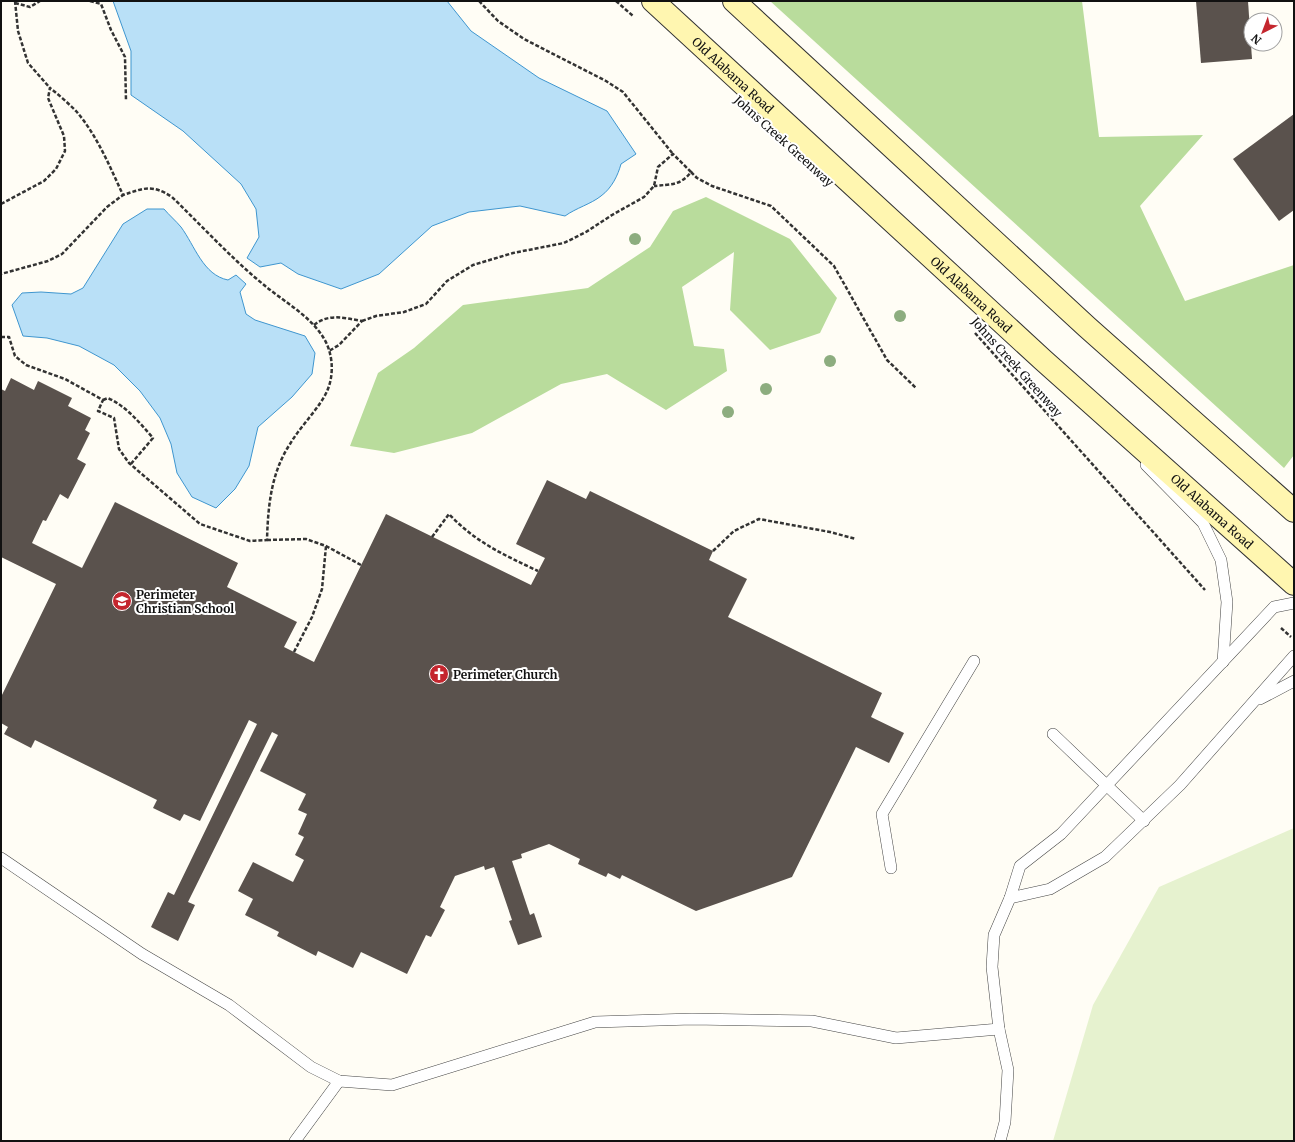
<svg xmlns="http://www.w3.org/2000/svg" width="1295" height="1142" viewBox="0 0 1295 1142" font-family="Merriweather,serif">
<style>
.forest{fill:#b9dc9c}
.pitch{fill:#e6f2cf}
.water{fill:#b9e0f7;stroke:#3f96cf}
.building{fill:#5a524d}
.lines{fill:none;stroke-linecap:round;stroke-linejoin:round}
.service-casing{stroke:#444;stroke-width:12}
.secondary-casing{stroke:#333;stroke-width:24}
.path{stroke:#333;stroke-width:2.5;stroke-dasharray:4 2;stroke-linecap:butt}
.service{stroke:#fff;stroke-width:11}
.secondary{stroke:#fff6b0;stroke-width:22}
.tree{fill:#8dad7f}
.labels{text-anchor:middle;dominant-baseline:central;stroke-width:4;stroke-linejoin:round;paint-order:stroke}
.street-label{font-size:12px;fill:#111;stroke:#fff}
.poi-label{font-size:12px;font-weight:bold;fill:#111;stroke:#fff;text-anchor:start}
</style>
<rect width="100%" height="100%" fill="#fffdf5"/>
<g class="forest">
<path d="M770,1H1082L1099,137L1203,135L1140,206L1185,301L1294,265V455L1284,468Z"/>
<path d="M706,197L790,239L837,298L820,333L770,350L730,310L734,252L682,287L694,346L724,349L727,371L666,410L607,374L561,384L472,433L394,453L350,446L378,373L414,348L463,305L588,288L650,247L673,211Z"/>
</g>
<path class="pitch" d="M1294,828V1141H1053L1093,1005L1159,887Z"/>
<g class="water">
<path d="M113,1H447L471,31L539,78L607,111L636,154L621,164C618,175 612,188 601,196C591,204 576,208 565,216L520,206L469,212L432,226L379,274L341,289L298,274L281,263L260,267L247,258L259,237L256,209L241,184L183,131L131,95V51Z"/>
<path d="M147,209H164C169,215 176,221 181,227C195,246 203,275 228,280L236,275L246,284L240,292L246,314L255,320L305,336L315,353L312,374L292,397L258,427L249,466L235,489L216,508L192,497L177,473L171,444L160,418L140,391L114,365L79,346L47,338L23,336L12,305L22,293L41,292L71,294L83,288L123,224Z"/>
</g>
<g class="building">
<path d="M1196,1H1248L1252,59L1201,63Z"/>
<path d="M1294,114V210L1279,221L1233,159Z"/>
<path d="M11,378L34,390L38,381L72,398L68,406L91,418L85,430L90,433L77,459L86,464L68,499L60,494L46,521L43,520L32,543L82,568L115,502L238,563L227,587L297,622L284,647L314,662L386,514L531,585L545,558L516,544L547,480L586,499L590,491L713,551L709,560L747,579L728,617L882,693L871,717L904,733L889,763L856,747L792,877L696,911L622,875L620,879L608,873L606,877L578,864L580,859L549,844L521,854L522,858L512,861L530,915L534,913L542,937L518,945L509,921L512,920L494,867L485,870L484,866L455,876L440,907L445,910L431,937L426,935L407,974L361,952L353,968L318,951L316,956L277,936L279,932L245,915L253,899L238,891L253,862L293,882L304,860L295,855L304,837L298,834L307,814L298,810L306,794L260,771L278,735L272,732L188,902L195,905L178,941L151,927L168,892L174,895L257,724L249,720L200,821L184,814L180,821L153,808L157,800L35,740L31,748L4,734L8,727L1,723V697L56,584L1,557V389L5,391Z"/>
</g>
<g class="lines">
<defs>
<g id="service">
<path d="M1146,465L1203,523L1221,560L1227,602L1223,662"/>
<path d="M1294,603L1274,607L1061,834L1020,866L1010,898L1050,889L1105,857L1180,785L1294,656"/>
<path d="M1260,699L1294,681"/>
<path d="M1053,734L1144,821"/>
<path d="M1,858L142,954L229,1005L311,1067L339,1081L392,1085L595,1022L692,1019L812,1021L896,1038L999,1029L992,967L994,935L1010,898"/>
<path d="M891,868L882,814L974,661"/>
<path d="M999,1029L1008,1070L1005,1122L1000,1141"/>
<path d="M295,1141L339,1081"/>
</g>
<g id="secondary">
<path id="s1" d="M653,1L1043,360L1294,584"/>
<path d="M734,1L1087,327L1294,511"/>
</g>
</defs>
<use href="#service" class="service-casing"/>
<use href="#secondary" class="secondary-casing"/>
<g class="path">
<path d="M15,1L18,31L28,63L50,88"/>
<path d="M90,1L101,4L111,30L125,57L126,101"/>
<path d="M479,1L498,21L524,39L606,81L623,92L673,154"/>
<path d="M616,1L633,16"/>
<path d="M15,3L30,7L40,1"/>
<path d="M691,172L697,178L712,186L771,206L834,266L887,360L916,388"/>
<path d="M1,204L44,181L56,169L65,151L64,136L48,98L50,88C59,95 68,103 76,111C97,135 110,167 123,195L107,207L62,254L48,261L1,274"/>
<path d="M362,321L376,316L404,312L426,304L447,281L473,265L513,253L564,243L586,232L612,215L644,197L654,186L658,167L673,154L691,172C680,186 671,184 654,186"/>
<path d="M314,325C329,313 344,318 362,321L339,345L329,351"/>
<path d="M975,333L1205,590"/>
<path d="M1,337H9L15,356L26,365L65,379L103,400L98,411L114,418L119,449L129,463L200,524L250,541L267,540C268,506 271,473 290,444C300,427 314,414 324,397C335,379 334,354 323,337C309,315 283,301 264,285C231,258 202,226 172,197C152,184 144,188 123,195"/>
<path d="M103,400L108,398C127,407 139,422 153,438L130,465"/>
<path d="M432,537L449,514C475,542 504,555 538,571"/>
<path d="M267,540L306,539L326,546L361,565"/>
<path d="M713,551L734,531L759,519L830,532L856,539"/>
<path d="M1281,628L1291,637"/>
<path d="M294,652L312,617L322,589L326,546"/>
</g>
<use href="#service" class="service"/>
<use href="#secondary" class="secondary"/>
</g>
<g class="tree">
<circle cx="635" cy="239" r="6"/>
<circle cx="900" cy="316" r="6"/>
<circle cx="830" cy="361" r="6"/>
<circle cx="766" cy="389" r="6"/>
<circle cx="728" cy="412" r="6"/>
</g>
<defs>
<symbol id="school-disc" viewBox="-11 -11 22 22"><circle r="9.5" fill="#c4262e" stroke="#fff"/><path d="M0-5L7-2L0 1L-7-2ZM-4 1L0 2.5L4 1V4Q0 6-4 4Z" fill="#fff"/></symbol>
<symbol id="church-disc" viewBox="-11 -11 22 22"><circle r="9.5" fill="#c4262e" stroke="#fff"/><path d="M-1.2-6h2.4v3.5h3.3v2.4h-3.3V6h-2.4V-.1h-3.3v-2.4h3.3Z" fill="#fff"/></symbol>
</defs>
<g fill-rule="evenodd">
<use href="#school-disc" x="111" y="590" width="22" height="22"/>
<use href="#church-disc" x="428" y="663" width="22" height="22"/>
</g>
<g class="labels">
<g class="street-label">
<text stroke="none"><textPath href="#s1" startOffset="109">Old Alabama Road</textPath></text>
<text transform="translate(784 141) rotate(42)">Johns Creek Greenway</text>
<text stroke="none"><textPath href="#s1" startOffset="433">Old Alabama Road</textPath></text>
<text transform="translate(1017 367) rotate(48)">Johns Creek Greenway</text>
<text stroke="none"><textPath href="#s1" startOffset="757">Old Alabama Road</textPath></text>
</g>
<g class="poi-label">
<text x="136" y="594">Perimeter<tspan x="136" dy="14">Christian School</tspan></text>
<text x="453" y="674">Perimeter Church</text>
</g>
</g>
<rect width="1295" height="1142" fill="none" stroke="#111111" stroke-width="4"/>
<g transform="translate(1263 32) rotate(222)"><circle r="19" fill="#ffffff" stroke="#a0a0a0"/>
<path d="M0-3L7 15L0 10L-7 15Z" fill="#c4262e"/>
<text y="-6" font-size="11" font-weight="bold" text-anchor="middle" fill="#111111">N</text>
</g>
</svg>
